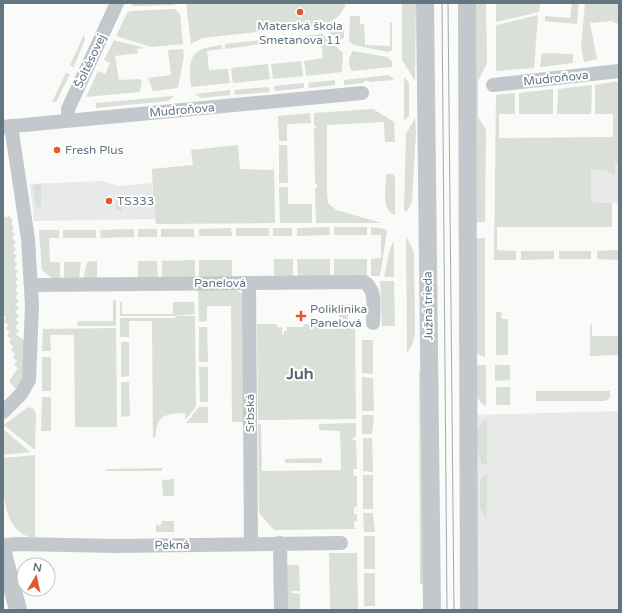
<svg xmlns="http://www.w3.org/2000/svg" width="622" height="613" viewBox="0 0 622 613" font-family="'Varela Round',sans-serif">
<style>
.built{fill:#e8e9e9}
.green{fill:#dadfd7}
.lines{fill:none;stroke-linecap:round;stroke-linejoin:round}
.minor{stroke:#c3c8cc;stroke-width:14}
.tertiary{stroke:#c3c8cc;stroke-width:18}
.tram{stroke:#a2aab0;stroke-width:1}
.poi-dot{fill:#e4572e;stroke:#fff;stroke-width:1.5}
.labels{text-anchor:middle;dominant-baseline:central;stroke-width:4;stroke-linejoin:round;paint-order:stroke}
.poi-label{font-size:12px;fill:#657683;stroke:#fff;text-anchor:start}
.street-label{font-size:12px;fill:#657683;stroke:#fff}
.district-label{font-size:16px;font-weight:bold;fill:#57646e;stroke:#fff}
</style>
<rect width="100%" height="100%" fill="#fafaf8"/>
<g class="built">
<path d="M615,163H619V203L591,202V170H603L615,175Z"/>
<path d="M101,181L119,186L152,183L155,219L34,221L30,184Z"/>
<path d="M619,411V610H469L468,415Z"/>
</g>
<g class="green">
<path d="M132,3H177L174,5L134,6H132Z"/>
<path d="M186,3H346C343,15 333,22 322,25L202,38L191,44Z"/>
<path d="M402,3H416L415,81L402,60Z"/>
<path d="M474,3H486L487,63L478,81V117L486,130L485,222H476Z"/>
<path d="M496,3H540L539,12L496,22Z"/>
<path d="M572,3H579L577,24L545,21V16L570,18Z"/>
<path d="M585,3H619V24L611,21L590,23L597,59L584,62L581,47Z"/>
<path d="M175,9L180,14L183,44L151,47L116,36L127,13L130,11Z"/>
<path d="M538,15L534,68L496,71V25Z"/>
<path d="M350,16H360V24H364L365,45L390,46V23H392V50L388,52L353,45L349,41Z"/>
<path d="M344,23V38L339,40L329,32Z"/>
<path d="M322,34L343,53L342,72L306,76L304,61L323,58L321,38L305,40V36Z"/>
<path d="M84,35L85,40L73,68L70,65Z"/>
<path d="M302,36V40L265,44V40Z"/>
<path d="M114,40L145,48L137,49L138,53L115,56L119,80L140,79L142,81L140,92L86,97L98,71L105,74L110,63L104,60Z"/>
<path d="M262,40V44L225,49V44Z"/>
<path d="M222,45V49L207,51L209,70L228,69L230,83L191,87C189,56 189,49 222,45Z"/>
<path d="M183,49L184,55L178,88L153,91L148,78L171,75L168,50Z"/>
<path d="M353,51L387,57L392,61V67L352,71C347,64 348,58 353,51Z"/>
<path d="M542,53L573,54V63L540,67Z"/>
<path d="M301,61L303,76L273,79L271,64Z"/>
<path d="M268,64L270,79L233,83L231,68Z"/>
<path d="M66,73L70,74L56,102H52Z"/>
<path d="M388,75L393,78V80L370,82L369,81H364V83L344,85V80Z"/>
<path d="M404,77L409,83V116L404,121Z"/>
<path d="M335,80V85L309,88L308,83Z"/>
<path d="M619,81V163H615V175L603,170H591V202L612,203V227H497V250L516,251V260H494L496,95L515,93V114H499V138L613,137V114H595V85Z"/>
<path d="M304,83V88L275,91L274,86Z"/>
<path d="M592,85L591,114H557L558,89Z"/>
<path d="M269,87L270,92L235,95L234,90Z"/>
<path d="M553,89V114H519V93Z"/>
<path d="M230,90V95L201,98L195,94Z"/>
<path d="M174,96L168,101L96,108V103Z"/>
<path d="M373,109L394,122L395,142H385L384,122L327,125V195L328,203L336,210L382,223H316L315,188H317V184L315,183L314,128H317L314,125V113Z"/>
<path d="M310,113L311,123L287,124V141H279L278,116Z"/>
<path d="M415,118L416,132L412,201L408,210L405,212L404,208L406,134Z"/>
<path d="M238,145L240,169L273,170L274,164L275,223L156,224L153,196L121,200L122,211L116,209V197L120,198L153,195L152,169L193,165L191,150Z"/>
<path d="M279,145H287L288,183H279Z"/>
<path d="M386,174H393L395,177V215C381,211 386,187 386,174Z"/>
<path d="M41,183V207H36L33,186Z"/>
<path d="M279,187H288V204H312V223H280Z"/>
<path d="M9,216L13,220L11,224L14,227L12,231L15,235L12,238L16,242L13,246L16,249L13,253L17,256L14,260L17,264L14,268L18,271L15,275L18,279L15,283L18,286L15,290L18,293L15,297L19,301L15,305L19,308L15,312L19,316L15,319L19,323L15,327L19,331L15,334L25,341V374L18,387L15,388L9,381L18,368L14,365L17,361L13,358L15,353L11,351L13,346L9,343L11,339L7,336L10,332L6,329L8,325L4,322L6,317L3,315L4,310L3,309V218Z"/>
<path d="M329,227L330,235L297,236V228Z"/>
<rect x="334" y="227" width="33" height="8"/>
<path d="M371,227L385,229L387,231L380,276H371V259L381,258V235H371Z"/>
<path d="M231,228L232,236H199V229Z"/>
<rect x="236" y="228" width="33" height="8"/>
<rect x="273" y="228" width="19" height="8"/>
<path d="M134,229V237L101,238L100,230Z"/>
<rect x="138" y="229" width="19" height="8"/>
<rect x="161" y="229" width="33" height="8"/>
<path d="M39,230H59V238H49L50,262H60V281L52,278L42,270Z"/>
<rect x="63" y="230" width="33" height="8"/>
<path d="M406,236L414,252L415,333L413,343L407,353Z"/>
<path d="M476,238H485V357L479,355L476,350Z"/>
<path d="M394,241V277H384L390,248Z"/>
<path d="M612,250H619V260L597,259V251Z"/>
<path d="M521,251H554V259L521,260Z"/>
<rect x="559" y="251" width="32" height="8"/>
<path d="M274,259H293V277L274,278Z"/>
<path d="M297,259H330V277H298Z"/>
<path d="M334,259H367V276L334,277Z"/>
<path d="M195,260V279H162V261Z"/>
<path d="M199,260H232V278L199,279Z"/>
<path d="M97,261V280H83L87,262Z"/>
<path d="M138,261H157L158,279L138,280Z"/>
<path d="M64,262H81L79,280L64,281Z"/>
<path d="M380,281H394L395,326H382Z"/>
<path d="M198,287L215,290H234V287L243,295L246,422H232L231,306H207V321L199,322Z"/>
<path d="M113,300H116V326H77L78,321H113Z"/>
<path d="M120,302H122V314H173V302H194L195,314L174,316H120Z"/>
<path d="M351,304V311L348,312V325L355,326L356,419L258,420L257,324H277V327H282V334L284,335V331H287V327H303L304,324H320V329L339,328V305Z"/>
<path d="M496,312H501L502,319H508V355H496Z"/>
<path d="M178,316H195L196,407L185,420V413C167,414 156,414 156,436L153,438L152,321H129V337H120V318H174Z"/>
<path d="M590,324L592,325V336H619V355L590,356Z"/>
<path d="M199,327H207L208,362H199Z"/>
<path d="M116,328L117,427H75L74,335H50L51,351H42L43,329Z"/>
<path d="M362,340H373V374L362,373Z"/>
<path d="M121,342H129V376L121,377Z"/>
<rect x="42" y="357" width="9" height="34"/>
<path d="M421,365L425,584H420L419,373Z"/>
<path d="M478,365H486V406C471,398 475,381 475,366Z"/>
<path d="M495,365H510V380L495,381Z"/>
<path d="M199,367H208V402H200Z"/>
<path d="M362,377L373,378L374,411H362Z"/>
<path d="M121,382H129L130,416L121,417Z"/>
<rect x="496" y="387" width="14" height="18"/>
<path d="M536,391H610V398L605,401H536Z"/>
<path d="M42,397H51V431H41Z"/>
<path d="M28,407L34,409L36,414L35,450L4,425Z"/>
<path d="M199,407H208V423H186Z"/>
<path d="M362,415H374L372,434H362Z"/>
<path d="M487,419V465L482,464C477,456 476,437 478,429C480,424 483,422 487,419Z"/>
<path d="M356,423V437H353V440H356L357,469H353L354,476H357V507H354V514H357V521H354V528L357,529L274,530L259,513L258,424H261L262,471L341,470L340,431L319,430V424Z"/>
<path d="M3,429L30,452L3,455Z"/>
<path d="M363,438H372L373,472L363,471Z"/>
<path d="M35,455V538C0,533 3,487 3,458Z"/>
<path d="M322,458V463H285V459Z"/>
<path d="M162,468V471H104L108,469Z"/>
<path d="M487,474V520L480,508V480Z"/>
<rect x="363" y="475" width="10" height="34"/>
<path d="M174,479V496H163L162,480Z"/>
<path d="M363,513H373L375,532H364Z"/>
<path d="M162,521H174V532H156V524L160,526Z"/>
<rect x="364" y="536" width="11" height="33"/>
<path d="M329,553H357L358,610H330Z"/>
<path d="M285,565H299L300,591H291V593L300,594V610H285Z"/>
<rect x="364" y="573" width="11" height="33"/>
</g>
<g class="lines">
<g class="minor">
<path d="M493,85L619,71"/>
<path d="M68,120V109L117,3"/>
<path d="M3,127L362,93"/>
<path d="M249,283L251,543"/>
<path d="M32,285L364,282C377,289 373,310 373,323"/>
<path d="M3,412L21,394L29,380L32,305L28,239L11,126"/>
<path d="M280,543L281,610"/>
<path d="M3,545L20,544L115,546L341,543"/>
</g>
<g class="tertiary">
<path d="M425,3L432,610"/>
<path d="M467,3L469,610"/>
<path d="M3,553L18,610"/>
</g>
<g class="tram">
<path d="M442,3L447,610"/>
<path d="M448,3L454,610"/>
</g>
</g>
<g class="poi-dot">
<circle cx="300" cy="12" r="4"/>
<circle cx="57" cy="150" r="4"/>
<circle cx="109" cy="201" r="4"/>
<path d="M299 310h4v4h4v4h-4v4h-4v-4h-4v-4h4z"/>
</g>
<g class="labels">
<g class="poi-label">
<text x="300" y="26" text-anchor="middle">Materská škola<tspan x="300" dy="14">Smetanova 11</tspan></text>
<text x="65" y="150">Fresh Plus</text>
<text x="117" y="201">TS333</text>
<text x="310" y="309">Poliklinika<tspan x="310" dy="14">Panelová</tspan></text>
</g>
<g class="street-label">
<text transform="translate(90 61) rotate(-65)">Šoltésovej</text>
<text transform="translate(556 78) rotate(-6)">Mudroňova</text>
<text transform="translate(182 110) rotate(-5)">Mudroňova</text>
<text x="220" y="283">Panelová</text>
<text transform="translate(428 306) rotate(-91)">Južná trieda</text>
<text transform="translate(250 413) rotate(-90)">Srbská</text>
<text transform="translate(172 545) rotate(-1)">Pekná</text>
</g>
<g class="district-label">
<text x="300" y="374">Juh</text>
</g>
</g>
<rect width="622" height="613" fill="none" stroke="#657683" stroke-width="8"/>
<g transform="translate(36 577) rotate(9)"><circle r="19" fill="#ffffff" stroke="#c1c8cd"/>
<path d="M0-3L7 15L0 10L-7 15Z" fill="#e4572e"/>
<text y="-6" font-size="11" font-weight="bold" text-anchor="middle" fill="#657683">N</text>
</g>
</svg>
